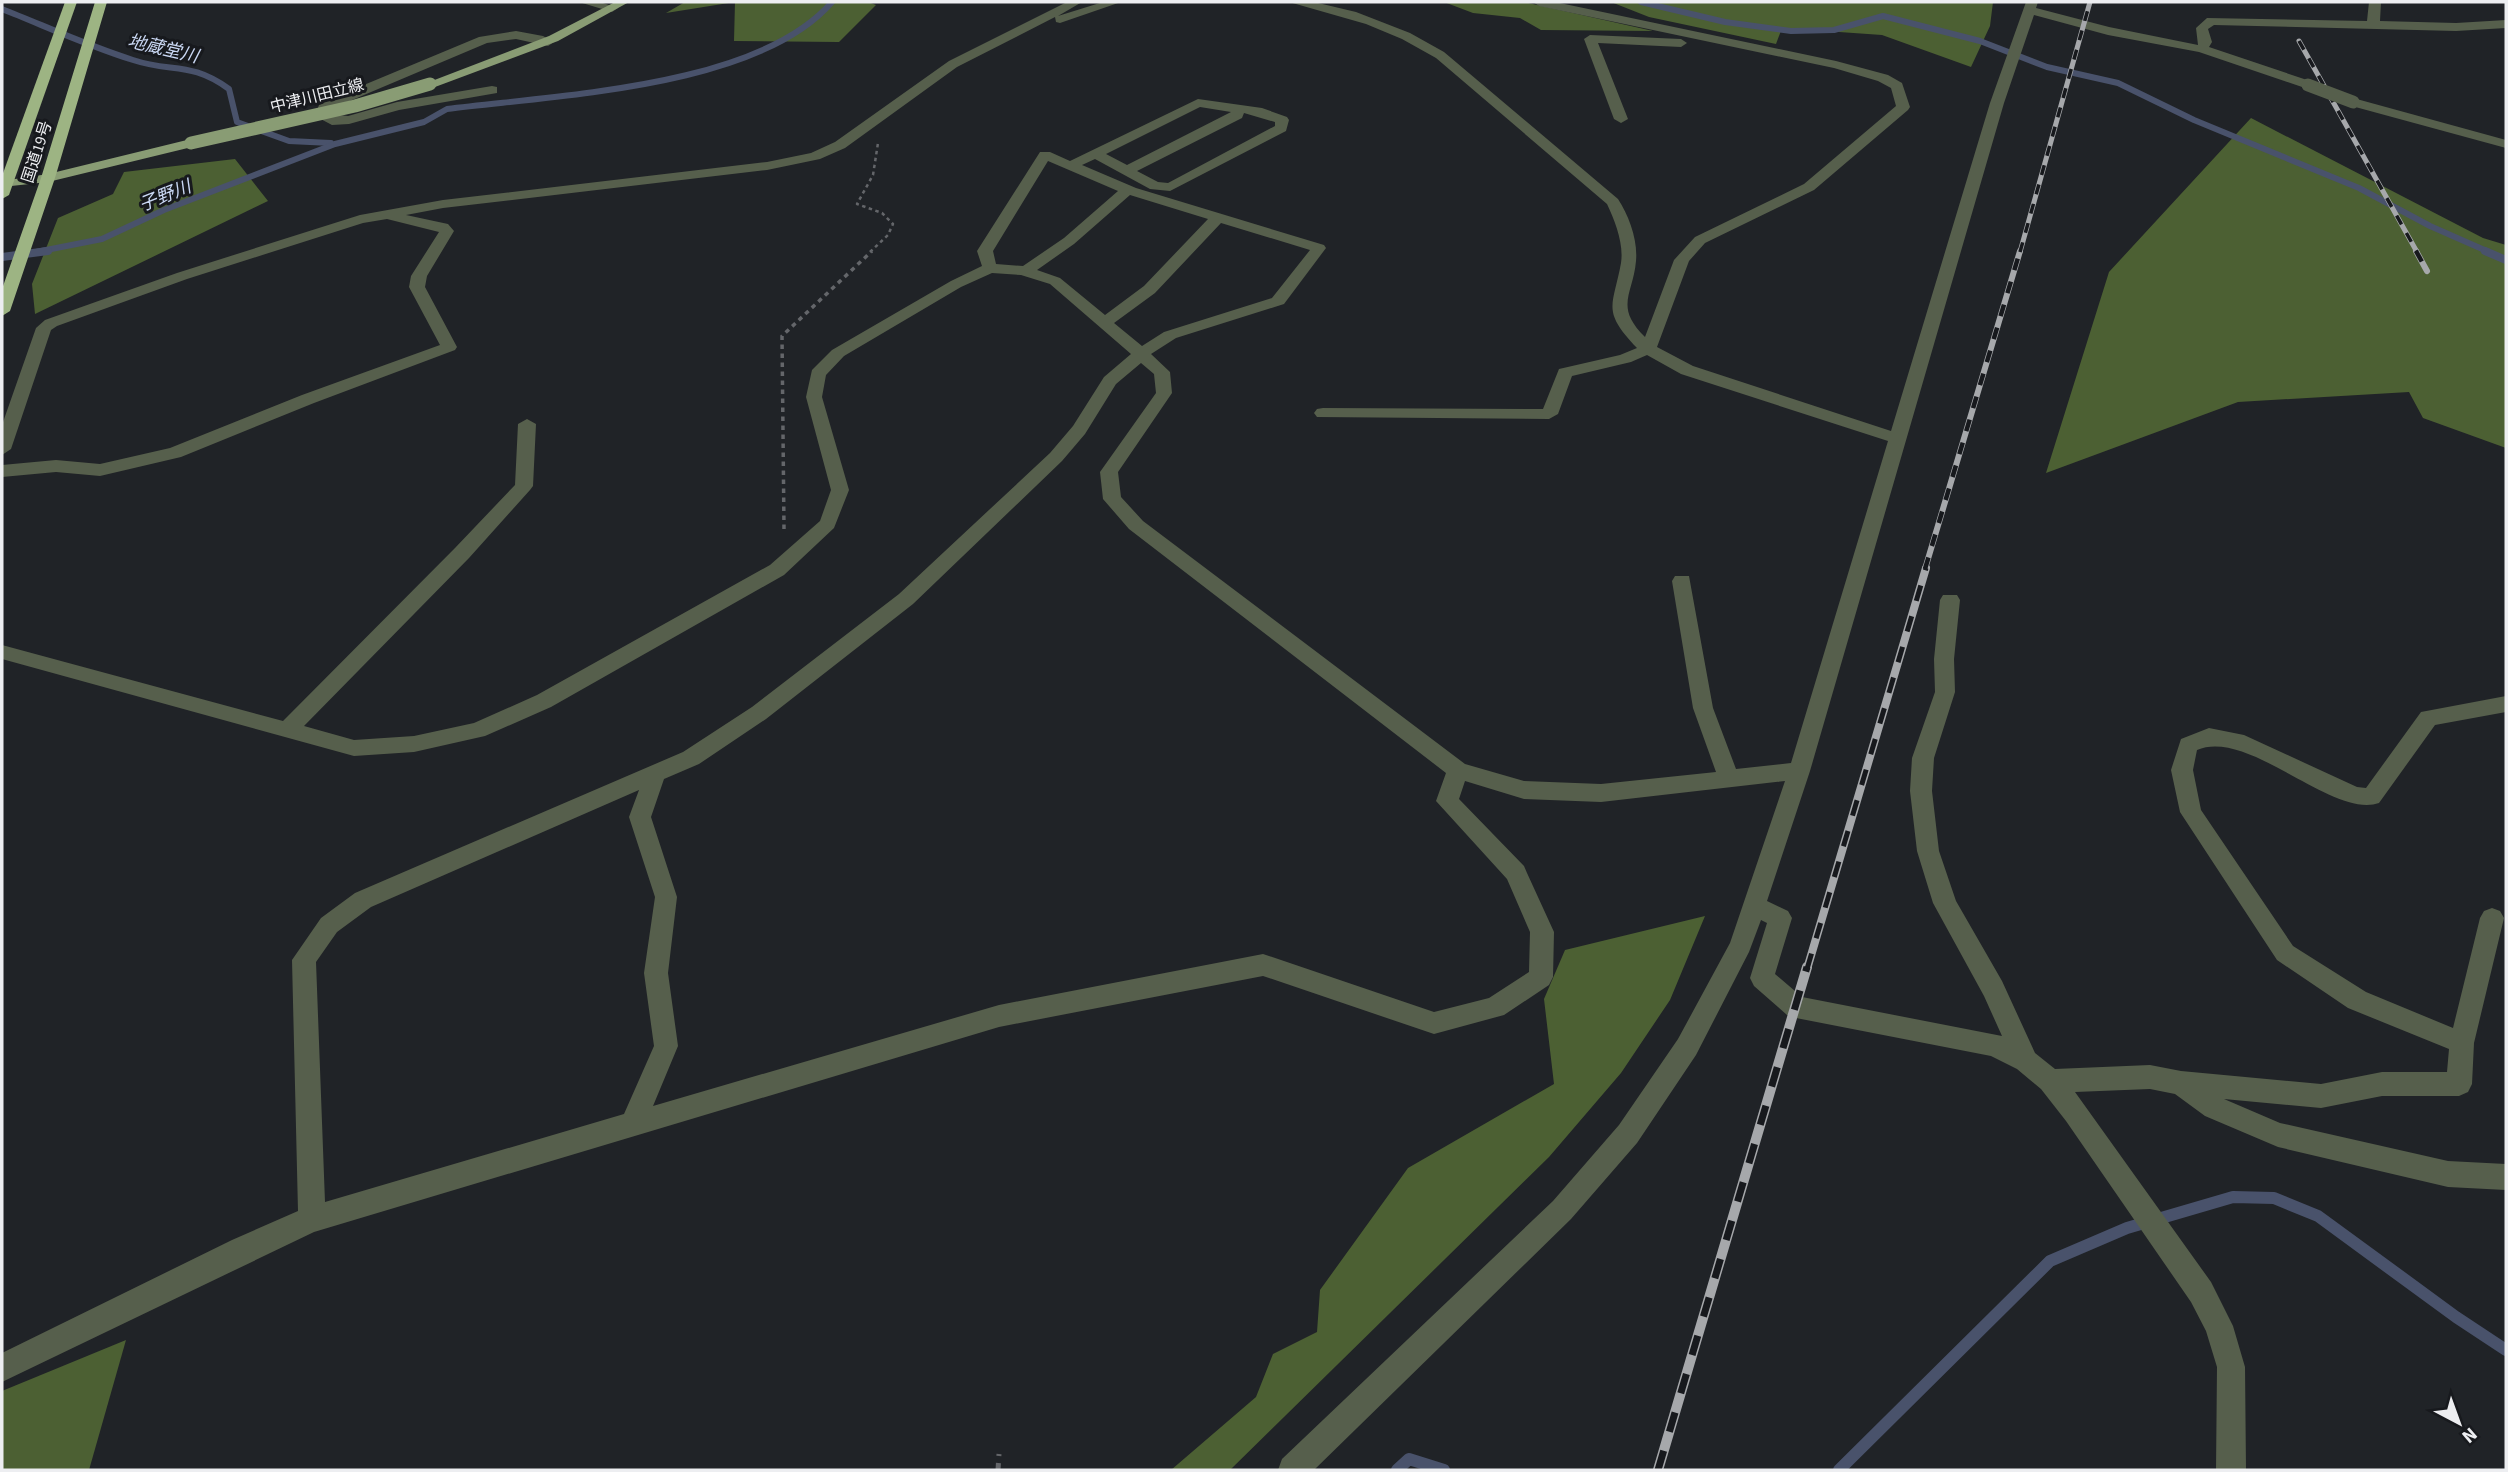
<svg xmlns="http://www.w3.org/2000/svg" width="2508" height="1472" viewBox="0 0 2508 1472" font-family="'Source Sans 3','Noto Sans JP',sans-serif">
<style>
.forest{fill:#4c6033}
.lines{fill:none;stroke-linecap:round;stroke-linejoin:round}
.stream-far2{stroke:#49526b;stroke-width:6}
.stream-far1{stroke:#49526b;stroke-width:8}
.stream{stroke:#49526b;stroke-width:12}
.path-far2{stroke:#64666a;stroke-width:2.5;stroke-dasharray:3.5 3.5;stroke-linecap:butt}
.path-far1{stroke:#64666a;stroke-width:3.5;stroke-dasharray:4.5 4.5;stroke-linecap:butt}
.path{stroke:#64666a;stroke-width:5;stroke-dasharray:7 7;stroke-linecap:butt}
.minor{fill:#565f4c;fill-rule:evenodd}
.major{fill:#899c74;fill-rule:evenodd}
.highway{fill:#9db483;fill-rule:evenodd}
.rail-far3-casing{stroke:#a6a8ab;stroke-width:5}
.rail-far2-casing{stroke:#a6a8ab;stroke-width:6}
.rail-far1-casing{stroke:#a6a8ab;stroke-width:8}
.rail-casing{stroke:#a6a8ab;stroke-width:10}
.rail-far3{stroke:#17191d;stroke-width:3.5;stroke-dasharray:10;stroke-linecap:butt}
.rail-far2{stroke:#17191d;stroke-width:4.5;stroke-dasharray:12;stroke-linecap:butt}
.rail-far1{stroke:#17191d;stroke-width:5;stroke-dasharray:16;stroke-linecap:butt}
.rail{stroke:#17191d;stroke-width:7;stroke-dasharray:20;stroke-linecap:butt}
.minor-bridge{stroke:#565f4c;stroke-width:13}
.major-bridge{stroke:#899c74;stroke-width:13}
.labels{text-anchor:middle;dominant-baseline:central;stroke-width:6;stroke-linejoin:round;paint-order:stroke}
.far-street-label{font-size:16px;fill:#edeef1;stroke:#17191d}
.far-water-label{font-size:18px;font-style:italic;fill:#cad8f4;stroke:#17191d}
</style>
<rect width="100%" height="100%" fill="#202327"/>
<g class="forest">
<path d="M685,2H868L876,5L839,42L734,41L735,2L666,13Z"/>
<path d="M1444,2H1524L1653,31L1541,30L1520,18L1473,13Z"/>
<path d="M1611,2H1993L1990,26L1971,67L1882,35L1782,28L1776,44L1649,17Z"/>
<path d="M2251,118L2483,238L2506,245V448L2423,418L2409,392L2238,402L2046,473L2109,272Z"/>
<path d="M235,159L268,201L35,314L32,284L58,218L113,194L124,172Z"/>
<path d="M1705,916L1670,1000L1621,1073L1549,1157L1230,1470H1171L1256,1397L1273,1354L1317,1332L1320,1290L1408,1168L1554,1084L1544,999L1565,950Z"/>
<path d="M126,1340L89,1470H2V1391Z"/>
</g>
<g class="lines">
<g class="stream-far2">
<path d="M1641,2L1725,22L1791,31L1834,30L1883,16L1980,41L2047,67L2118,83L2194,120L2359,188L2430,226L2489,252"/>
<path d="M2,9C45,26 88,46 133,60C172,73 190,61 229,89L237,122L289,141L331,143"/>
<path d="M36,252L102,239L164,210L335,144L424,122L447,109C556,95 758,88 832,2"/>
</g>
<g class="stream-far1">
<path d="M2485,251L2506,260"/>
<path d="M2,257L48,251"/>
</g>
<g class="stream">
<path d="M1397,1470L1409,1459L1444,1470"/>
<path d="M1839,1470L2050,1261L2127,1228L2233,1197L2274,1198L2318,1216L2456,1317L2506,1350"/>
</g>
<path class="path-far2" d="M870,252L888,235L893,224L882,213L857,204L873,175L878,143"/>
<path class="path-far1" d="M784,529L782,336L872,251"/>
<path class="path" d="M998,1470L999,1454"/>
<g class="minor">
<path d="M579,2H600L618,8L612,12Z"/>
<path d="M1067,2H1082L1058,16L1103,2H1121L1060,23L1056,22L1055,17L957,67L845,148L820,159L767,170L443,208L406,215L448,224L454,231L427,276L425,287L457,347L455,350L314,403L181,457L100,476L56,472L2,477V465L56,460L100,464L170,448L302,395L440,345L409,287L411,276L439,232L387,219L363,223L187,279L57,326L51,330L11,449L2,455V425L36,328L45,320L177,273L360,215L443,200L767,162L811,153L835,142L949,61Z"/>
<path d="M1289,2H1314L1356,12L1410,33L1444,52L1618,199C1629,216 1638,240 1636,261C1633,295 1614,306 1645,337L1674,260L1695,237L1804,184L1896,106L1891,88L1878,81L1834,68L1539,6L1533,2H1555L1836,61L1888,75L1902,83L1910,107L1908,110L1814,190L1705,243L1689,261L1657,347L1693,366L1891,431L1990,103L2026,2H2038L2036,8L2109,27L2198,45L2196,28L2207,18L2367,21L2369,2H2381L2380,21L2456,23L2506,20V28L2456,31L2214,25L2208,29L2212,42L2209,47L2313,82V88L2308,89L2199,52L2108,35L2034,15L2004,103L1810,771L1767,901L1788,911L1792,918L1775,974L1802,997L2002,1036L1984,996L1933,903L1917,851L1910,791L1912,758L1935,692L1934,659L1940,600L1943,595H1957L1960,600L1954,659L1955,692L1934,758L1932,791L1939,851L1956,901L2002,981L2035,1053L2055,1069L2150,1065L2181,1071L2321,1084L2382,1072H2447L2449,1049L2348,1008L2277,960L2180,812L2171,770L2181,739L2209,728L2244,735L2357,787L2366,788L2421,712L2506,696V712L2435,725L2379,803C2332,819 2249,728 2197,750L2193,770L2201,810L2293,946L2366,992L2453,1028L2480,918L2484,911L2492,908L2500,911L2504,918L2474,1043L2472,1084L2468,1092L2459,1096H2382L2321,1108L2224,1099L2280,1123L2448,1161L2506,1164V1190L2448,1187L2278,1147L2205,1116L2175,1094L2150,1089L2075,1092L2211,1282L2233,1326L2245,1367L2246,1470H2216L2217,1367L2206,1331L2191,1302L2066,1121L2041,1089L2017,1069L1991,1056L1796,1018L1787,1015L1754,986L1750,978L1767,923L1761,920L1749,952L1696,1055L1637,1143L1571,1219L1314,1470H1278L1282,1459L1553,1201L1619,1125L1678,1039L1730,943L1785,781L1601,802L1524,799L1465,781L1459,799L1524,866L1527,873L1554,932L1553,977L1549,985L1504,1015L1434,1034L1263,976L999,1027L314,1232L2,1382V1353L232,1240L298,1211L292,960L321,918L355,893L683,752L752,707L899,594L1050,453L1073,426L1104,377L1131,354L1050,284L1021,275L992,273L961,287L844,356L826,375L822,397L849,490L834,528L784,575L551,707L485,736L414,752L354,756L2,659V645L283,721L455,548L515,485L518,424L527,419L536,424L533,486L530,490L469,558L304,726L354,740L414,736L474,723L537,695L770,565L820,521L831,490L806,397L812,370L832,350L951,281L982,266L977,251L1040,152H1050L1070,161L1198,99L1262,108L1287,117L1289,120L1286,131L1170,191L1150,189L1095,159L1082,165L1136,188L1324,245L1326,248L1284,304L1176,338L1151,354L1170,372L1172,393L1118,472L1121,497L1143,521L1465,764L1524,781L1601,784L1716,772L1693,708L1672,581L1675,576H1689L1713,708L1736,769L1791,763L1888,441L1681,374L1647,355L1631,362L1572,376L1558,414L1549,419L1317,417L1314,413L1317,409L1323,408L1543,409L1559,369L1620,355L1637,348C1601,310 1613,307 1621,263C1624,244 1615,221 1607,204L1436,58L1402,39L1366,24ZM1200,107L1231,112L1127,165L1106,154ZM1244,113L1275,122V126L1168,183L1158,182L1137,171L1242,118ZM1048,161L1118,191L1064,238L1023,266L996,264L993,251ZM1130,195L1208,219L1144,286L1105,315L1060,278L1037,270L1074,244ZM1221,223L1310,250L1272,298L1164,332L1142,346L1114,323L1155,293ZM1141,363L1154,374L1156,393L1100,472L1103,499L1129,529L1446,773L1436,801L1507,879L1530,932L1529,972L1489,998L1434,1012L1263,954L999,1005L653,1106L678,1046L668,973L677,897L651,817L664,779L699,764L766,719L913,604L1062,461L1085,434L1116,384ZM639,790L629,817L655,897L644,973L654,1046L624,1114L325,1202L316,962L337,932L371,907Z"/>
<path d="M516,31L543,36L554,42L548,46L516,39L487,43L345,103L330,110L329,114L348,116L397,102L492,86L497,87V93L399,110L349,124L332,125L315,116L319,105L335,97L479,37Z"/>
<path d="M1590,35L1681,39L1687,43L1681,47L1598,43L1628,119L1621,123L1614,119L1584,39Z"/>
<path d="M2353,98L2506,140V148L2348,105V99Z"/>
</g>
<g class="major">
<path d="M615,2H629L558,41L435,87H425L424,84L549,36Z"/>
<path d="M191,139L198,143L196,146L48,182L2,187V181L48,174Z"/>
</g>
<g class="highway">
<path d="M65,2H77L9,195L2,199V176Z"/>
<path d="M95,2H107L55,178L10,311L2,316V289L41,178Z"/>
</g>
<defs>
<g id="rail-far3">
<path d="M2299,41L2417,252"/>
<path d="M2020,252L2090,2"/>
</g>
<g id="rail-far2">
<path d="M2416,251L2427,271"/>
<path d="M1925,569L2020,251"/>
</g>
<path id="rail-far1" d="M1807,969L1926,568"/>
<path id="rail" d="M1658,1470L1807,967"/>
</defs>
<use href="#rail-far3" class="rail-far3-casing"/>
<use href="#rail-far2" class="rail-far2-casing"/>
<use href="#rail-far1" class="rail-far1-casing"/>
<use href="#rail" class="rail-casing"/>
<use href="#rail-far3" class="rail-far3"/>
<use href="#rail-far2" class="rail-far2"/>
<use href="#rail-far1" class="rail-far1"/>
<use href="#rail" class="rail"/>
<path class="minor-bridge" d="M2308,85L2353,102"/>
<path class="major-bridge" d="M191,143L355,106L430,84"/>
</g>
<g class="labels">
<g class="far-street-label">
<text transform="translate(317 96) rotate(-14)">中津川田立線</text>
<text transform="translate(37 152) rotate(-72)">国道19号</text>
</g>
<g class="far-water-label">
<text transform="translate(163 49) rotate(13)">地蔵堂川</text>
<text transform="translate(165 196) rotate(-22)">子野川</text>
</g>
</g>
<rect width="2508" height="1472" fill="none" stroke="#edeef1" stroke-width="7"/>
<g transform="translate(2459 1423) rotate(139)" stroke="#17191d" stroke-width="5" paint-order="stroke">
<path d="M0-5L12 26L0 18L-12 26Z" fill="#edeef1"/>
<text y="-10" font-size="19" font-weight="bold" text-anchor="middle" fill="#edeef1">N</text>
</g>
</svg>
